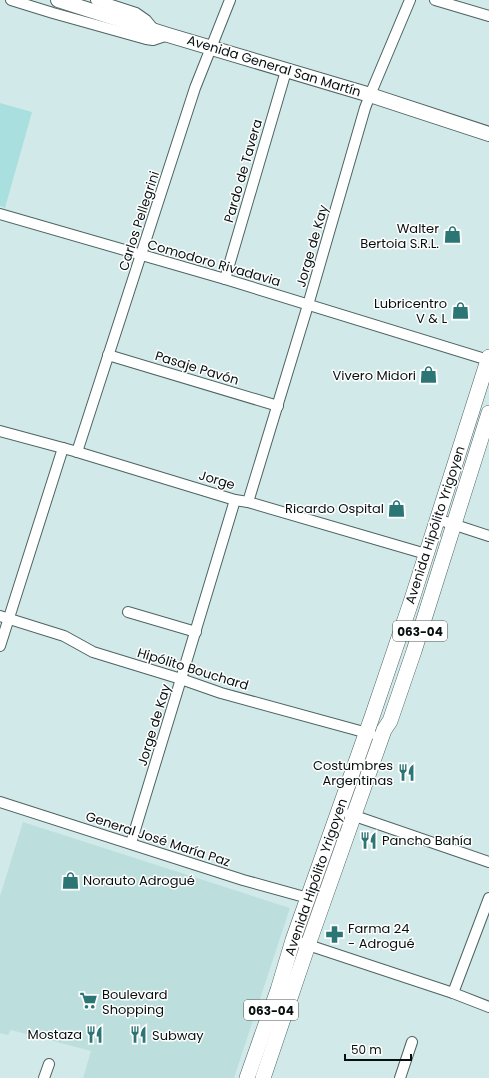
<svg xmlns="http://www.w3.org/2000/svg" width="489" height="1078" viewBox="0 0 489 1078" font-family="Poppins,sans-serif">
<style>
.built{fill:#bcdfde}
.green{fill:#a9e0df}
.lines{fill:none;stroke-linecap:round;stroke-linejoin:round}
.minor-casing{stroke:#4d6362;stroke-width:12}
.secondary-casing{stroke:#4d6362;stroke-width:16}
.primary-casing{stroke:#4d6362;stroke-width:16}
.minor{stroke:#fff;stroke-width:10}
.secondary{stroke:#fff;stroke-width:14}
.primary{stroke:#fff;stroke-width:15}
.labels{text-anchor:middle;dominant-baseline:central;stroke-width:3;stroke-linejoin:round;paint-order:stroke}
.shield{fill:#fff;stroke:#515757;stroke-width:1}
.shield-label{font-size:12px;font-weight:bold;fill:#070f0f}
.street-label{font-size:13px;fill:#070f0f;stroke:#fff}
.poi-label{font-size:13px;fill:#070f0f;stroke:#fff;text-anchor:end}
</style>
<rect width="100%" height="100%" fill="#d1eae9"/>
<path class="built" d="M23,822L290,908L234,1078H83L91,1051L11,1030L8,1035L0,1033V896Z"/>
<path class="green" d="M0,103L32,112L5,208L0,206Z"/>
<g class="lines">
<defs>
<g id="minor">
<path d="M11,0L53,13L146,39L153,40L168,35"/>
<path d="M96,0L136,13L146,20L155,31"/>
<path d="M435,0L489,16"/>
<path d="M0,214L225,279L488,360"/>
<path d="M225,279L286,71"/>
<path d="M108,355L278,406"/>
<path d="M0,431L74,451L235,500L248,502L426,554"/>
<path d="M77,452L195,88L230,0"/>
<path d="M248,502L308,305L365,108L370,95L410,0"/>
<path d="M437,519L489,536"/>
<path d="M128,612L196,632"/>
<path d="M0,616L64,636L93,652L181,679L221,693L371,734"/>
<path d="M0,646L63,448"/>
<path d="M0,802L243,880L308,898"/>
<path d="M349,814L489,862"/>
<path d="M131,843L181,679L235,500"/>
<path d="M293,940L453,993L489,1007"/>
<path d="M453,993L489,898"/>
<path d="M44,1078L49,1064"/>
<path d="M400,1078L412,1042"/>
</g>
<path id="secondary" d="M58,0L168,35L370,95L489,134"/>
<g id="primary">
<path d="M247,1078L278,990L293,940L372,717L412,599L489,357"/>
<path d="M263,1078L308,945L384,730L390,721L414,651L489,413"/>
</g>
</defs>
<use href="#minor" class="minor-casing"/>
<use href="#secondary" class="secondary-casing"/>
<use href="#primary" class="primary-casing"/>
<use href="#minor" class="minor"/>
<use href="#secondary" class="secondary"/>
<use href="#primary" class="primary"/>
</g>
<defs>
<symbol id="shop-bare" viewBox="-9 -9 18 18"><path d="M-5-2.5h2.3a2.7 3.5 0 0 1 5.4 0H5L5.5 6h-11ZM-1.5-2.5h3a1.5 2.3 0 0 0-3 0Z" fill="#2b7575" stroke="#fff" stroke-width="2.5" paint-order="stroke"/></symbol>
<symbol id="restaurant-bare" viewBox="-9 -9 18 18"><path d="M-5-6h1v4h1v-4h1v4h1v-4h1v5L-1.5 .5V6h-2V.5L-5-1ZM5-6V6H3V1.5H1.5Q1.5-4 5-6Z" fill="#2b7575" stroke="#fff" stroke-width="2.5" paint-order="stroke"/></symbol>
<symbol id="pharmacy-bare" viewBox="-9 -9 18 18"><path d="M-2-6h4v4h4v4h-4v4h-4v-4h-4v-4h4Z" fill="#2b7575" stroke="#fff" stroke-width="2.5" paint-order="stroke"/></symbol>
<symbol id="supermarket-bare" viewBox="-9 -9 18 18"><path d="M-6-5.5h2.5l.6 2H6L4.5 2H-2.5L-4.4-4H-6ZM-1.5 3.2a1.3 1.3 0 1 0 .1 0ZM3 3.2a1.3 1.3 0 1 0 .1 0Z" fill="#2b7575" stroke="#fff" stroke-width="2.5" paint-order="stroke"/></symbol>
</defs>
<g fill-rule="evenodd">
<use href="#shop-bare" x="440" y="222" width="25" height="25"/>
<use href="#shop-bare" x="448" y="298" width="25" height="25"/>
<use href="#shop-bare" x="416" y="362" width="25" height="25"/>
<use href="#shop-bare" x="384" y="496" width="25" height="25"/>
<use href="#restaurant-bare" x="394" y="760" width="25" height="25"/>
<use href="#restaurant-bare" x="356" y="828" width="25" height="25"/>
<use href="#shop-bare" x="58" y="868" width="25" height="25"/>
<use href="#pharmacy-bare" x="322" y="922" width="25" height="25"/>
<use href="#supermarket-bare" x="76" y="988" width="25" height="25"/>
<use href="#restaurant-bare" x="82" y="1022" width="25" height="25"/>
<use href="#restaurant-bare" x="126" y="1022" width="25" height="25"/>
</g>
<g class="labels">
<g class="shield">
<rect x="393" y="621" width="54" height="20" rx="3"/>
<rect x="244" y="1000" width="54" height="20" rx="3"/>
</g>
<g class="shield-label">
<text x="420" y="631">063-04</text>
<text x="271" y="1010">063-04</text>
</g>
<g class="street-label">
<text transform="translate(274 66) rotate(17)">Avenida General San Martín</text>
<text transform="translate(243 171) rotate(-74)">Pardo de Tavera</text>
<text transform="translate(139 221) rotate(-72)">Carlos Pellegrini</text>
<text transform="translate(312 246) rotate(-74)">Jorge de Kay</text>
<text transform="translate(214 263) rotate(16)">Comodoro Rivadavia</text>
<text transform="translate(197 368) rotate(17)">Pasaje Pavón</text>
<text transform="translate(217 480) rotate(17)">Jorge</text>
<text transform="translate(435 525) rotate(-72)">Avenida Hipólito Yrigoyen</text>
<text transform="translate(193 669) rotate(17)">Hipólito Bouchard</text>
<text transform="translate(154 725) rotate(-73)">Jorge de Kay</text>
<text transform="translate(158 839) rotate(18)">General José María Paz</text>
<text transform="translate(316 877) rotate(-71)">Avenida Hipólito Yrigoyen</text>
</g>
<g class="poi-label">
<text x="439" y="228">Walter<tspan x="439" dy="15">Bertoia S.R.L.</tspan></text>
<text x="447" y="303">Lubricentro<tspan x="447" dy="15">V &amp; L</tspan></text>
<text x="416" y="375">Vivero Midori</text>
<text x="384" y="508">Ricardo Ospital</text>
<text x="393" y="765">Costumbres<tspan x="393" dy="15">Argentinas</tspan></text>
<text x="382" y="840" text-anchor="start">Pancho Bahía</text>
<text x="83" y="880" text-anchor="start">Norauto Adrogué</text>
<text x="348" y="928" text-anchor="start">Farma 24<tspan x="348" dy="15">- Adrogué</tspan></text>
<text x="102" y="994" text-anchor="start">Boulevard<tspan x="102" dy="15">Shopping</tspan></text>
<text x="82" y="1034">Mostaza</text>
<text x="152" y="1035" text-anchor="start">Subway</text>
</g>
</g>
<path d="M345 1054v6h66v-6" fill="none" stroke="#070f0f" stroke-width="2"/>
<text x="351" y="1054" font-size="12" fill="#070f0f" stroke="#ffffff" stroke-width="3" paint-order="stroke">50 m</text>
</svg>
